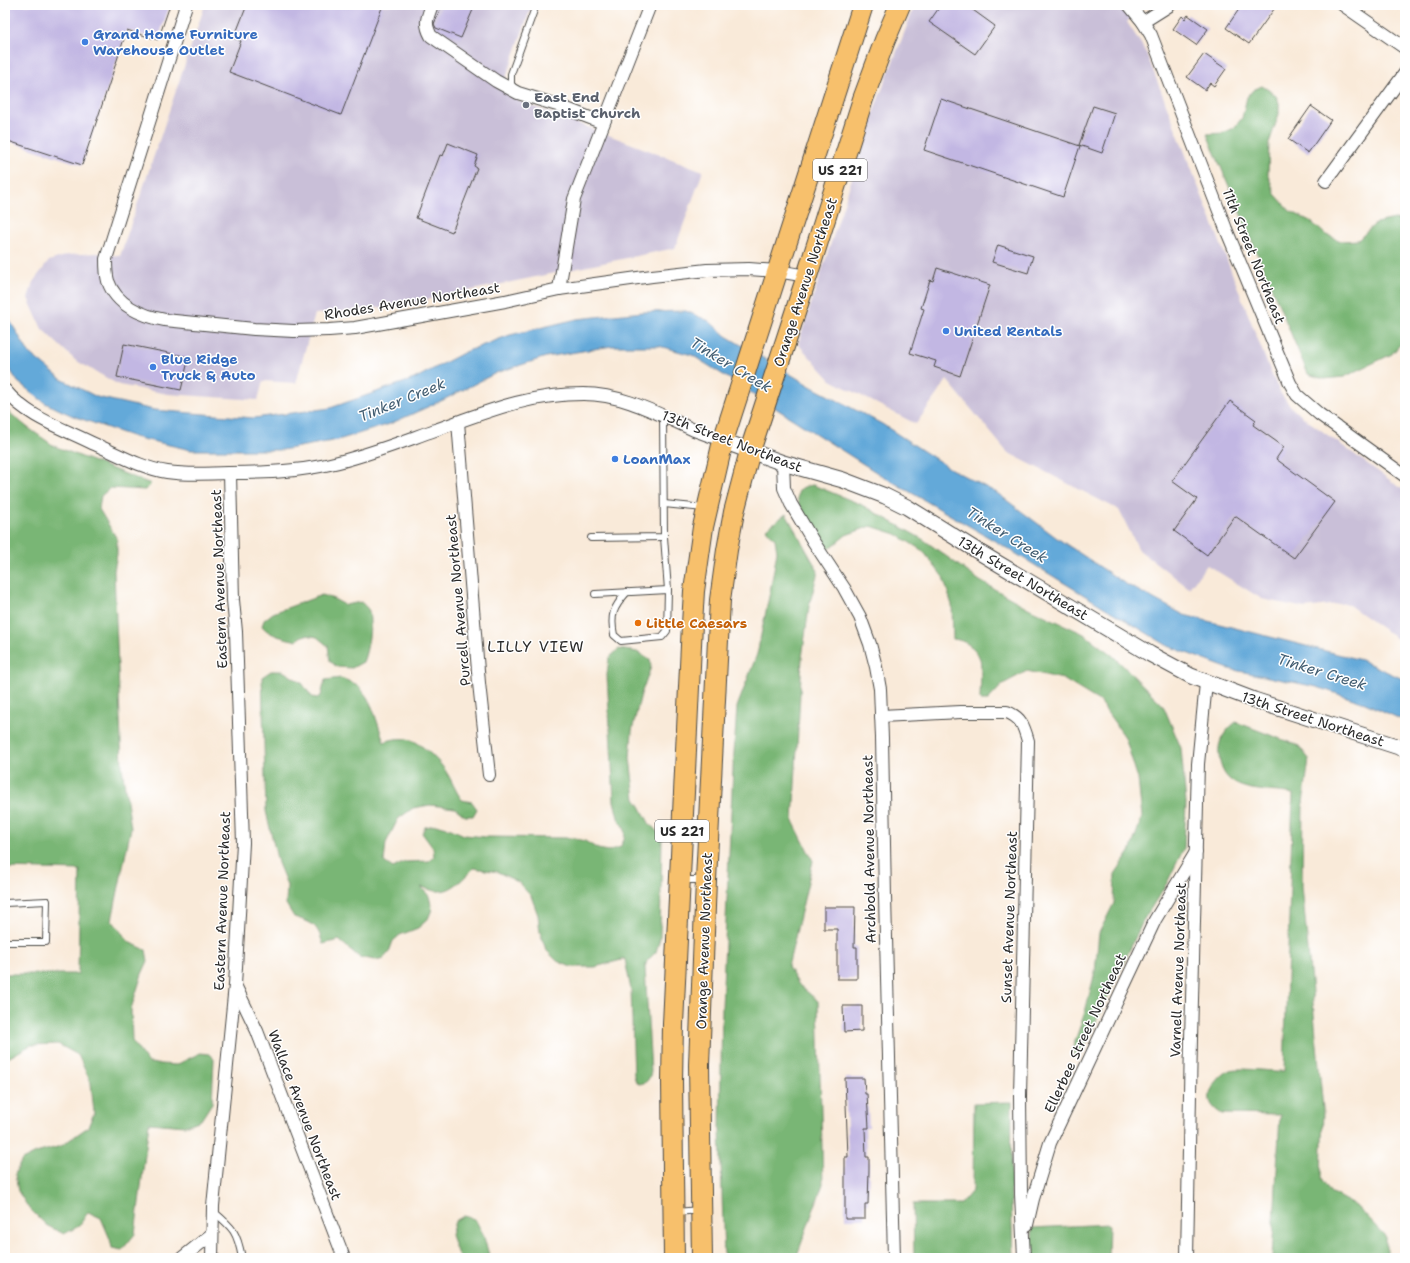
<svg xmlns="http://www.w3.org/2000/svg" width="1410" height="1263" viewBox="0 0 1410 1263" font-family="'Shantell Sans',sans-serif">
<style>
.industrial{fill:#c9bfd8}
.forest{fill:#79b675;stroke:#527050}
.water{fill:#64a9d9;stroke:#486a82}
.building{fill:#c2b7e3}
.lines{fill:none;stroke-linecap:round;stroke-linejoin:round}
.service-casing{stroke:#4a4845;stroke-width:8}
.minor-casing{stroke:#4a4845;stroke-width:14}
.tertiary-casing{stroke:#4a4845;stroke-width:17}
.trunk-casing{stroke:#4a4845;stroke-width:22}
.service{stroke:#fff;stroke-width:6}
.minor{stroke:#fff;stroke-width:12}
.tertiary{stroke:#fff;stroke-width:15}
.trunk{stroke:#f7c06c;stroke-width:20}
.shop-dot{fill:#3f7fe0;stroke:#fff;stroke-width:1.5}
.worship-dot{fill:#6b7280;stroke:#fff;stroke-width:1.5}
.food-dot{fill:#e8710a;stroke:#fff;stroke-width:1.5}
.labels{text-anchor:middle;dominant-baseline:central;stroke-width:3;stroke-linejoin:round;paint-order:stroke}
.shield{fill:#fff;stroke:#6b6b6b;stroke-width:1}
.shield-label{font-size:13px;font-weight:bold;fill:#2b2b2b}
.shop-label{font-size:14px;font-weight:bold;fill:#366cbe;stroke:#fff;text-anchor:start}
.worship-label{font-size:14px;font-weight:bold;fill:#5b616d;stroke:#fff;text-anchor:start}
.street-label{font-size:14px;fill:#2b2b2b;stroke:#fff}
.food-label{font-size:14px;font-weight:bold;fill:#c56008;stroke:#fff;text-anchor:start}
.water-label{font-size:15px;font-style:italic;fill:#425d71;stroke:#fff}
.neighbourhood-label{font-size:15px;letter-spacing:1px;fill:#2b2b2b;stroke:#fff}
</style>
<rect width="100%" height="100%" fill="#fff"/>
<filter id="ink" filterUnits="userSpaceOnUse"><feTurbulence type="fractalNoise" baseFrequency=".025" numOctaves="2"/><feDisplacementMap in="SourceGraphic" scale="8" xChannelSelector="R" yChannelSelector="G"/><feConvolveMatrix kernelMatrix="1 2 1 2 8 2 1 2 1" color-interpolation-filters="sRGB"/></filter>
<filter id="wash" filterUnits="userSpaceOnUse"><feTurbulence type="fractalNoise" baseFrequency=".012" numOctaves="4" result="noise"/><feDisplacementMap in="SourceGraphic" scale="16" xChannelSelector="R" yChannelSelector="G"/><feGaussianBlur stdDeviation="0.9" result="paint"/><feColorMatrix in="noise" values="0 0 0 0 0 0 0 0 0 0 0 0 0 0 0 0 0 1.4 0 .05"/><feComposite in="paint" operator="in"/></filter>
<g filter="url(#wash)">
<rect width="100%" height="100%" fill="#f9ead9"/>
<g class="industrial">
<path d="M205,5H532L506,78L508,93L519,101L703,171L675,248L401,305L341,312L315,314L296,383L263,381L258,400L168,394L119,385L75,360L42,329L28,298L33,282L49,261L68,255L97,253L120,256Z"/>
<path d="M915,5H1143L1127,22L1145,50L1271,373L1281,394L1293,409L1311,423L1405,491V641L1403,643L1346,603L1305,608L1262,599L1207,565L1189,588L1139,550L1119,510L1007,452L947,380L916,424L831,380L798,344L876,105Z"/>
</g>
<g class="forest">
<path d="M1262,86L1270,91L1276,96L1279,103V114L1269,143L1268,175L1275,194L1290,211L1310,221L1325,234L1341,241L1358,240L1376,223L1395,219L1405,221V339L1392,354L1344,377L1324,379L1308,374L1207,134L1223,133L1234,128L1242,118L1247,97L1253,90Z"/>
<path d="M5,409L27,427L54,446L151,484L145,490L110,488L101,496L99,509L117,539V554L114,571L122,767L131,828L112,920L129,942L146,950L148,961L142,974L131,1009L132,1041L148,1063L176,1065L200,1053L209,1054L214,1059L212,1103L201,1120L185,1126L149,1123L135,1234L122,1250L112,1248L110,1239L101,1218L88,1212L79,1226L64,1234L46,1225L28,1207L18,1191L15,1174L22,1160L36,1153L61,1146L88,1127L94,1113L91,1083L78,1055L58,1044L31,1045L8,1058L5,1056V974H78L80,870L5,868Z"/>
<path d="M813,485L860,504L924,540L980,581L1030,609L1084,634L1112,655L1163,705L1181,748L1186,803L1184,848L1167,883L1144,919L1081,1054L1074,1057L1073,1047L1085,1012L1095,972L1099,933L1114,903L1115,874L1130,852L1142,817L1138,779L1125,737L1099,701L1063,679L1027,671L1003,684L988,700H980C980,692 982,664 980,659C976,647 964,640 953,639L952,605L943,577L923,551L896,534L871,526L846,535L829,549C820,544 816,534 810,525C802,512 785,487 813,485Z"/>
<path d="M786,514L818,571L809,607L802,658L793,821L813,861L788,967L799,985L818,1001L823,1184L796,1258H724L720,1130L722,1007L733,768L737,707L757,654L770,592L777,552L775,539L766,529Z"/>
<path d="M322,595L334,599L345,605L361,602C363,604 368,608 369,611C372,624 368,650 363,662L352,668L337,667L330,661L328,646L317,637L306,635L300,637L297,641C285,638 270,636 262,626L264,620L273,613Z"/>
<path d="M619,649L637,652L650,660L651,667L641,694L632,731L630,758L635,799L640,806L649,823L662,837L660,938L656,952L647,961L645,967L651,1072C649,1080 647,1083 639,1084L636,1082L634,1076L631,990L625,959L595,967H571L557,961L546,950L540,932L538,915L531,896L518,882L498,872L474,868C463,878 453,892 437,891C432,891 426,888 421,887L429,896L432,909L428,919L418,928L400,935L393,941L389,952L384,958L375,960L359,957L339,940L323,944C317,924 313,923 294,917L286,904L287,885L278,863L266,811L262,677L271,671H283L302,683L312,697L317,698L321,696L325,680L341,678L358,685L367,697L374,712L384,742C392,739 402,737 411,740C420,742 440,762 445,770C452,780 455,791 462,800L472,802L477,809L473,816H465L455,808L430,805L413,808L398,819L386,843L384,862L393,868L405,862L429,861L434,856L433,848L422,833L425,827L436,825L451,829L464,835L486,837L572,838L585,841L598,849L609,851L620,847L624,840L625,830L618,818L614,801L607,675L609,658Z"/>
<path d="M1236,722L1299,746L1309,759L1303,803L1302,886L1323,1109L1321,1178L1330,1192L1356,1206L1386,1237V1258H1272L1280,1115L1222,1114C1214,1109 1208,1103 1210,1094C1212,1085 1222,1074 1230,1070C1240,1067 1272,1072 1284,1071L1293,794C1263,788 1223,796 1219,756C1217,741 1225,731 1236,722Z"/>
<path d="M1012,1102L1011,1195L1013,1258H914L913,1204H961L973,1190L974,1103Z"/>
<path d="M464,1216L475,1219L483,1234L490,1258H459L451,1235L455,1221Z"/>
<path d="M1109,1224L1108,1258H1033L1032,1228Z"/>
</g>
<path class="water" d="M5,306L9,319L29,353L61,379L97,397L154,410L254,418L330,408L414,379L465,352L510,335L577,319L642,312L686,311L709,321L726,336L812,387L882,424L951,469L997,493L1057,538L1124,583L1184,615L1361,660L1405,680V721L1365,703L1317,687L1229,669L1168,646L995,541L879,474L692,355L659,346H612L546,357L496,373L443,400L390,424L338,440L282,450H191L134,437L73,416L45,403L18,382L5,362Z"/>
<g id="blocks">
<g class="building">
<path d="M5,5H170L158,40L127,30L82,165L5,140Z"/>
<path d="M247,5H383L341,115L229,72L241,41L234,38Z"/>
<path d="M442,5H475L461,38L436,28L434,24Z"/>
<path d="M941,5H966L995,26L975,54L929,22Z"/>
<path d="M1242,5H1277L1249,44L1226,28Z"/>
<path d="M1188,15L1208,29L1196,45L1173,29L1182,16L1185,19Z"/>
<path d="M1204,54L1226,69L1214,86L1210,83L1205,90L1187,77Z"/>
<path d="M941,99L1080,146L1063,197L924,150Z"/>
<path d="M1093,106L1115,113L1102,153L1079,145Z"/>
<path d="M1311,106L1331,120L1308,153L1288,139Z"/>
<path d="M448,143L478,155L474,166L477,168L452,232L416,218L440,155L443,156Z"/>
<path d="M998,245L1033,256L1028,273L992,262Z"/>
<path d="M937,268L990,285L960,376L934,367L936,361L910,353L924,309L921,308L930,280L933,281Z"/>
<path d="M124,344L189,357L181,390L117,377Z"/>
<path d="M1230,401L1256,420L1253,425L1284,447L1276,459L1335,502L1294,558L1235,516L1207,555L1174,531L1197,499L1172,481Z"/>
<path d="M824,907H855L854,947H857V979H837V929H824Z"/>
<path d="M843,1006H862V1031L844,1032Z"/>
<path d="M845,1078H864L865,1094H867L869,1128H865L866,1157H869V1170L868,1204H865V1219H845V1157H848Z"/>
</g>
</g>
</g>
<g filter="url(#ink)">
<use href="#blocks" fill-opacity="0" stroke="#4a4845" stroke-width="1"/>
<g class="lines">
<defs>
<g id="service">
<path d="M515,89L511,84V74L536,5"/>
<path d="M664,504L704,508"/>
<path d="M591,538L664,537L663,415"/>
<path d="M627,592C613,608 610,615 614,635L621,641L662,637L667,631L668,590L664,537"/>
<path d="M595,594L668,590"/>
<path d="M682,880H704"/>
<path d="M5,903L47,901L46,942H5"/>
<path d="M213,1211C233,1228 237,1231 242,1258"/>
<path d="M677,1212L699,1210"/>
</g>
<g id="minor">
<path d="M186,5L106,259C106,266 106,274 108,281C116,305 142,316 165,320L254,329L294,331L329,330L355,328L505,301L559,289L652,276L707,270L749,269L777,271L807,276"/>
<path d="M432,5C427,18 424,23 431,36L496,81L518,93L557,105L603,123"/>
<path d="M1129,5L1143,22L1151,35L1226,229L1290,383L1297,395L1319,414L1405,476"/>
<path d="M1343,5L1405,48"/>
<path d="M1143,22L1170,5"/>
<path d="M1326,181L1405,73"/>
<path d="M559,289L574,199L650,5"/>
<path d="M5,390C27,417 62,428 92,443C116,453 141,468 167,472C187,475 208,474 228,473C262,473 297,472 330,464C366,456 401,442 435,430C486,412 528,394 583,394C624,394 658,414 694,430C704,434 714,437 723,441"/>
<path d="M458,422L479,683L489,775"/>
<path d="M783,463L784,488L791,504L813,541L844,588L860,617L870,644L876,667L880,689L882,738L885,897L894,1258"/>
<path d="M881,716L961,712H1007C1022,718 1024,727 1028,741L1020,1096L1021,1194L1024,1258"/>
<path d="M235,985L257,1031L344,1258"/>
<path d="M1027,1225L1033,1199L1050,1143L1155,920L1196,852"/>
<path d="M182,1258L212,1234"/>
<path d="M212,1258L213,1206L235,985L243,843L236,632L233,600L230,473"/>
<path d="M1187,1258L1191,1039L1198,764L1206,683"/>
</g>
<path id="tertiary" d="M723,441L783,463L843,480L885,496L907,507L979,552L1150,654L1191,676L1254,700L1405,749"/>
<g id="trunk">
<path d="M674,1258L672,1082L673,1024L692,624L694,591L703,527L723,441L863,5"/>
<path d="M702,1258L699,1065L706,880L720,600L727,550L734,512L750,451L807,276L863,99L885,40L900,5"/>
</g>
</defs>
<use href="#service" class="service-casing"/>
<use href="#minor" class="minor-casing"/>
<use href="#tertiary" class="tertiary-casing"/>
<use href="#trunk" class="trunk-casing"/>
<use href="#service" class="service"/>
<use href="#minor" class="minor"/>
<use href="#tertiary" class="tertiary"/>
<use href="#trunk" class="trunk"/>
</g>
</g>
<g class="shop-dot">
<circle cx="85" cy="42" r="4"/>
<circle cx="946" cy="331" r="4"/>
<circle cx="153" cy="367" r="4"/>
<circle cx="615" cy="459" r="4"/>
</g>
<circle class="worship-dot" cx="526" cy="105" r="4"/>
<circle class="food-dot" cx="638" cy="623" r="4"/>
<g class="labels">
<g class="shield">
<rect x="813" y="159" width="54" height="22" rx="3"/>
<rect x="655" y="820" width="54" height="22" rx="3"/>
</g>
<g class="shield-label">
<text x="840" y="170">US 221</text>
<text x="682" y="831">US 221</text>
</g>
<g class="shop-label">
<text x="93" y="34">Grand Home Furniture<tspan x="93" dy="16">Warehouse Outlet</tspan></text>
<text x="954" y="331">United Rentals</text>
<text x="161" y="359">Blue Ridge<tspan x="161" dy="16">Truck &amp; Auto</tspan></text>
<text x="623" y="459">LoanMax</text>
</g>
<g class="worship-label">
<text x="534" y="97">East End<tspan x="534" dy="16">Baptist Church</tspan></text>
</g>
<g class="street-label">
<text transform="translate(1254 256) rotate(68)">11th Street Northeast</text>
<text transform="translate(805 282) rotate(-72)">Orange Avenue Northeast</text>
<text transform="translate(412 301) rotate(-9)">Rhodes Avenue Northeast</text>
<text transform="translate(732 441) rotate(21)">13th Street Northeast</text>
<text transform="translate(1023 578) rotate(31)">13th Street Northeast</text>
<text transform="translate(219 579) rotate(-92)">Eastern Avenue Northeast</text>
<text transform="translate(458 600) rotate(-95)">Purcell Avenue Northeast</text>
<text transform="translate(1313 719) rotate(18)">13th Street Northeast</text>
<text transform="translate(869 849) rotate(-91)">Archbold Avenue Northeast</text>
<text transform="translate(222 901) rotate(-88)">Eastern Avenue Northeast</text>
<text transform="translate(1009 917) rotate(-88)">Sunset Avenue Northeast</text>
<text transform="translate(704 941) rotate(-88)">Orange Avenue Northeast</text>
<text transform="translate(1178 970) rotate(-88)">Varnell Avenue Northeast</text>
<text transform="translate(1085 1033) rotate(-65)">Ellerbee Street Northeast</text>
<text transform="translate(305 1115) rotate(69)">Wallace Avenue Northeast</text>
</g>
<g class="food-label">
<text x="646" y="623">Little Caesars</text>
</g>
<g class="water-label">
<text transform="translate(731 365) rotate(31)">Tinker Creek</text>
<text transform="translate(402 400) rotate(-22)">Tinker Creek</text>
<text transform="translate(1007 535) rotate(32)">Tinker Creek</text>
<text transform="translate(1322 672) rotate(17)">Tinker Creek</text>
</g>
<g class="neighbourhood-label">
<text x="536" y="647">LILLY VIEW</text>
</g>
</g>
<rect width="1410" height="1263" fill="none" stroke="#fff" stroke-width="20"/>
</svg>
